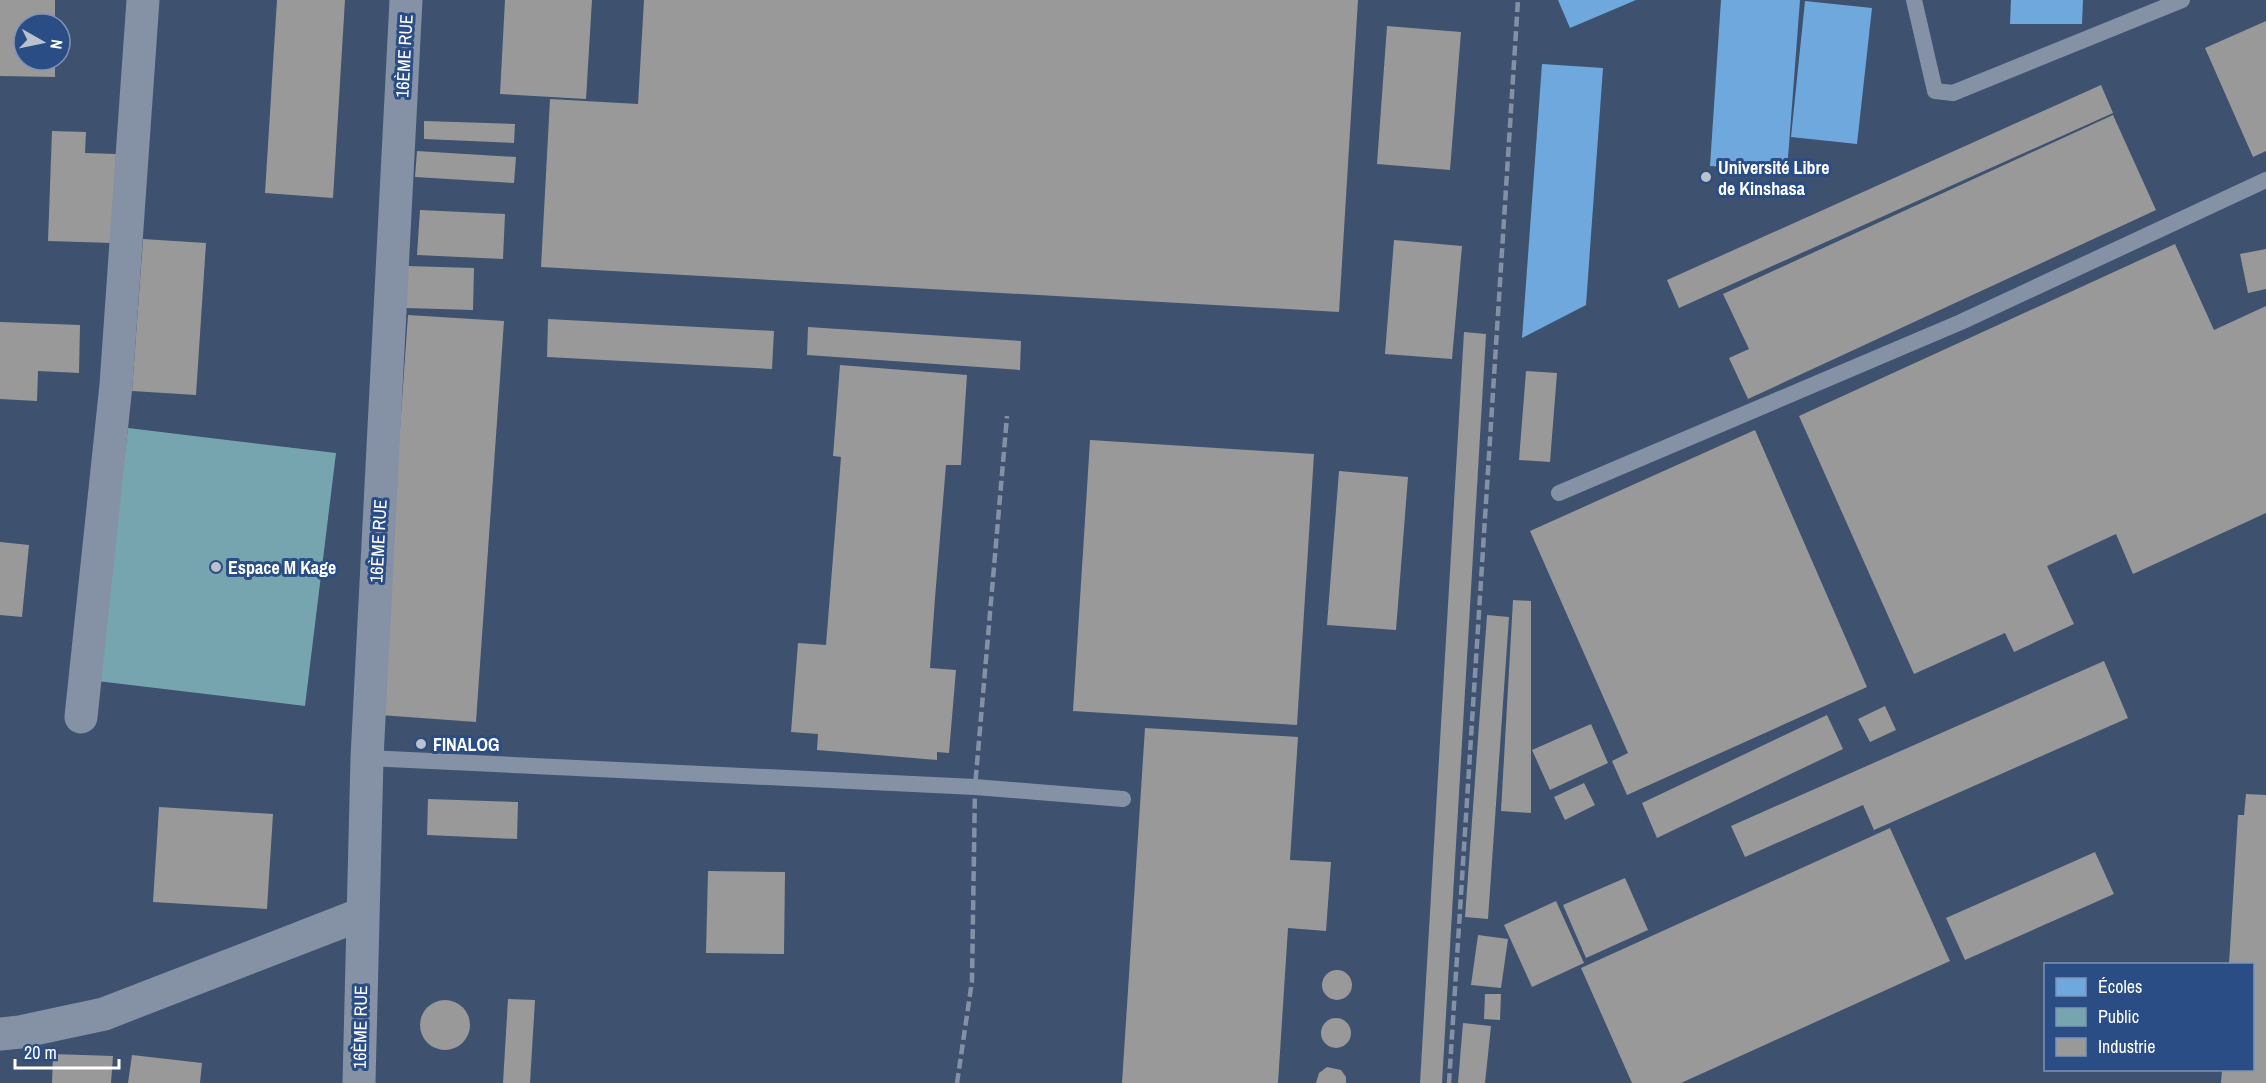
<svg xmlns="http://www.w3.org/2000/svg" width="2266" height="1083" viewBox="0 0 2266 1083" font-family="'Archivo Narrow',sans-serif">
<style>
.schools{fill:#6fa8dc}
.public{fill:#76a5af}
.industry{fill:#999}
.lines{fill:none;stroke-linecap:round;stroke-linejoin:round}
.lane{stroke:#8592a5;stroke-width:16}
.street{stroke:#8592a5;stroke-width:33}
.rail{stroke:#8491a5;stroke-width:4.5;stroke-dasharray:10 4.5;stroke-linecap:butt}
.poi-dot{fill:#bbc2cd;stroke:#294d84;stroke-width:2}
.labels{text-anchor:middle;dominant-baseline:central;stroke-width:6;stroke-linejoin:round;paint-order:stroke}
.street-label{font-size:18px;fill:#fff;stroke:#294d84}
.poi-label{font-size:18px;font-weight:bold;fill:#fff;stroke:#294d84;text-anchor:start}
</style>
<rect width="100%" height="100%" fill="#3e516f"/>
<g class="schools">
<path d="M1558,0H1636L1570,28Z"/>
<path d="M1721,0H1800L1787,171L1710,166Z"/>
<path d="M2011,0H2083L2082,24H2010Z"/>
<path d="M1805,1L1872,8L1857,144L1791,137Z"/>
<path d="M1542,64L1603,68L1586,305L1522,338Z"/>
</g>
<path class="public" d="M128,428L336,453L305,706L97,681Z"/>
<g class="industry">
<path d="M0,0H55V24H24V60H55V77L0,76Z"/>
<path d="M277,0H345L333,198L265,193Z"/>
<path d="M505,0H592L586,99L500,94Z"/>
<path d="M644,0H1358L1339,312L541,267L550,99L638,104Z"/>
<path d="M2266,21V151L2253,157L2205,48Z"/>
<path d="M1387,26L1461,32L1450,170L1377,164Z"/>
<path d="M2101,85L2113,113L1679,308L1667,280Z"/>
<path d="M2113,115L2156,210L1748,399L1729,358L1749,349L1723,294Z"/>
<path d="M424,121L515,124L514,143L424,139Z"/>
<path d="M52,131L86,132L85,153L116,154L113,243L48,241Z"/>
<path d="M417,151L516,157L514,183L415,177Z"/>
<path d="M420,210L505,214L503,259L417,255Z"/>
<path d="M143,239L206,243L196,395L132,391Z"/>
<path d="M1394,240L1462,246L1452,359L1385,354Z"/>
<path d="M2175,244L2214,330L2266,306V513L2133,574L2116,534L2047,566L2074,624L2014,652L2005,633L1914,674L1799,416Z"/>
<path d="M2266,249V289L2248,293L2240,254Z"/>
<path d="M407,266L474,268L473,310L406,308Z"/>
<path d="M408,315L504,321L476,722L380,715Z"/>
<path d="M548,319L774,331L772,369L547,357Z"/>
<path d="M0,322L80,325L79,373L38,371L37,401L0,399Z"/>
<path d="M808,327L1021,341L1020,370L807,355Z"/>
<path d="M1464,332L1486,334L1442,1083H1420Z"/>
<path d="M840,365L967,375L961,465H946L935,598L930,668L956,670L949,753L937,752V760L817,750L818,734L791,732L798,643L826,645L841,457L833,456Z"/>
<path d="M1526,371L1557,373L1550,462L1519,460Z"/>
<path d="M1755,430L1867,687L1627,795L1612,761L1628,753L1530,531Z"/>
<path d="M1090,440L1314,454L1297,725L1073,711Z"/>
<path d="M1339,471L1408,477L1396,630L1327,625Z"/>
<path d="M0,542L29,545L22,617L0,615Z"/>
<path d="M1513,600L1531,601V813L1501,811Z"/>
<path d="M1487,615L1509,617L1488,919L1465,917Z"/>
<path d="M2104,661L2128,718L1874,830L1863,805L1745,857L1731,826Z"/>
<path d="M1885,706L1896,730L1870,742L1858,719Z"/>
<path d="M1827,715L1843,749L1657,838L1642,803Z"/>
<path d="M1591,724L1608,763L1550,790L1532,750Z"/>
<path d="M1145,728L1298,737L1290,860L1331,862L1326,931L1288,928L1278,1083H1122Z"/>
<path d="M1584,783L1595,805L1565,820L1554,797Z"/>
<path d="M2246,794L2266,795V1083H2221L2222,1070H2252V964H2229L2238,815H2244Z"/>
<path d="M428,799L518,802L517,839L427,835Z"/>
<path d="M159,807L273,814L267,909L153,902Z"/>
<path d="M1890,828L1950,961L1681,1083H1632L1581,968Z"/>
<path d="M2095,852L2114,894L1965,960L1946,918Z"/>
<path d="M708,871L785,872L784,954L706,953Z"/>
<path d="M1625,878L1648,930L1586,958L1563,905Z"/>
<path d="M1556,901L1584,963L1532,987L1504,925Z"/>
<path d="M1478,935L1508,939L1501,988L1471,985Z"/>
<circle cx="1337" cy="985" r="15"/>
<path d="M1485,994H1501L1500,1020L1484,1019Z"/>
<path d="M508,999L535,1000L530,1083H503Z"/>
<circle cx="445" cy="1025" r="25"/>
<circle cx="1336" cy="1033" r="15"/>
<path d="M1463,1023L1491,1026L1485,1083H1458Z"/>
<path d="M53,1054L113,1056L111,1083H52Z"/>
<path d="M132,1055L202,1063L200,1083H128Z"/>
<path d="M1327,1067L1341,1070L1346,1077V1083H1316L1319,1073Z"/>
</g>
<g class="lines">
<g class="lane">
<path d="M1914,0L1935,91L1953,93L2182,0"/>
<path d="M1559,493L1961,322L2266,180"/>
<path d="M367,758L975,787L1123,799"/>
</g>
<g class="street">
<path d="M81,717L116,385L143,0"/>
<path d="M0,1034L20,1032L104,1014L362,914"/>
<path d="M359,1083L367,758L406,0"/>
</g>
<g class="rail">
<path d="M957,1083L972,981L975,787L1007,416"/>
<path d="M1449,1083L1518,0"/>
</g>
</g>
<g class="poi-dot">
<circle cx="1706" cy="177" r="6"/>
<circle cx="216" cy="567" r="6"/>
<circle cx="421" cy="744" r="6"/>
</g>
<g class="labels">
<g class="street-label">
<text transform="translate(404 56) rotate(-87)">16ÈME RUE</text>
<text transform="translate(378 541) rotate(-87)">16ÈME RUE</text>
<text transform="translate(360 1027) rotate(-89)">16ÈME RUE</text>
</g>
<g class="poi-label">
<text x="1718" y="167">Université Libre<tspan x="1718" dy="21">de Kinshasa</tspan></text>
<text x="228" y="567">Espace M Kage</text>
<text x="433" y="744">FINALOG</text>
</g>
</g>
<rect x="2044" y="963" width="210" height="108" fill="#294d84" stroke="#7f94b5" stroke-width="1.5"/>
<rect x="2056" y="978" width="30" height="18" fill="#6fa8dc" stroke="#7f94b5" stroke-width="1.5"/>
<text x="2098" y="993" font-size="18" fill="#ffffff">Écoles</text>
<rect x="2056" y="1008" width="30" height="18" fill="#76a5af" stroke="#7f94b5" stroke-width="1.5"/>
<text x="2098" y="1023" font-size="18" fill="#ffffff">Public</text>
<rect x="2056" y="1038" width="30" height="18" fill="#999999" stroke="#7f94b5" stroke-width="1.5"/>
<text x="2098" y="1053" font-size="18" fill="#ffffff">Industrie</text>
<g transform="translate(42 42) rotate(99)"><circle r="28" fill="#294d84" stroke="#7f94b5" stroke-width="1.5"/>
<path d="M0-4.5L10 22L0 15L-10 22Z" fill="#bbc2cd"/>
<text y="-9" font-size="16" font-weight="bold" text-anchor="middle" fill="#ffffff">N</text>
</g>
<path d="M15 1059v9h104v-9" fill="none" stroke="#ffffff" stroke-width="3"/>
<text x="24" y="1059" font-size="18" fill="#ffffff" stroke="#294d84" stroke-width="4.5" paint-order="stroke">20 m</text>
</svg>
